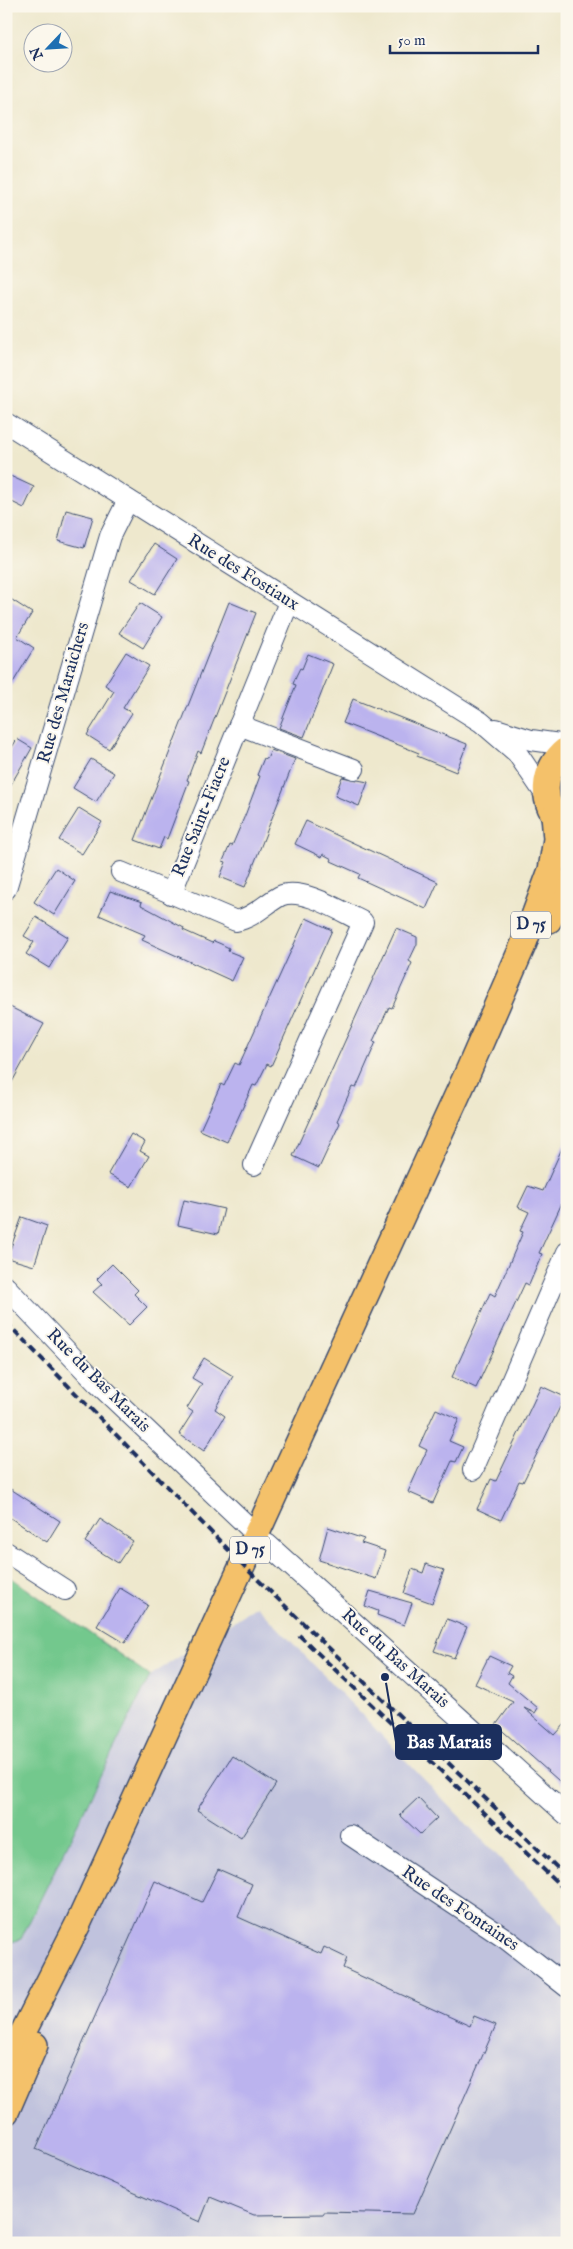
<svg xmlns="http://www.w3.org/2000/svg" width="573" height="2249" viewBox="0 0 573 2249" font-family="'IM FELL English',serif">
<style>
.industrial{fill:#c0c2dd}
.green{fill:#73c88d;stroke:#477c76}
.building{fill:#bbb3ee}
.lines{fill:none;stroke-linecap:round;stroke-linejoin:round}
.minor-casing{stroke:#3b4b6f;stroke-width:22}
.major-casing{stroke:#3b4b6f;stroke-width:28}
.minor{stroke:#fff;stroke-width:20}
.major{stroke:#f4c16a;stroke-width:25}
.rail{stroke:#1b2f5e;stroke-width:4;stroke-dasharray:8 4;stroke-linecap:butt}
.labels{text-anchor:middle;dominant-baseline:central;stroke-width:4;stroke-linejoin:round;paint-order:stroke}
.shield{fill:#fbf7ec;stroke:#5e6b89;stroke-width:1}
.shield-label{font-size:16px;font-weight:bold;fill:#1b2f5e}
.street-label{font-size:18px;fill:#1b2f5e;stroke:#fbf7ec}
.leader{fill:none;stroke:#1b2f5e;stroke-width:2}
.callout-dot{fill:#1b2f5e;stroke:#fbf7ec;stroke-width:2}
.callout{fill:#1b2f5e;stroke:#1b2f5e;stroke-width:2}
.callout-label{font-size:19px;text-anchor:middle;font-weight:bold;fill:#fff}
</style>
<rect width="100%" height="100%" fill="#fbf7ec"/>
<filter id="ink" filterUnits="userSpaceOnUse"><feTurbulence type="fractalNoise" baseFrequency=".02" numOctaves="2"/><feDisplacementMap in="SourceGraphic" scale="10" xChannelSelector="R" yChannelSelector="G"/><feConvolveMatrix kernelMatrix="1 2 1 2 8 2 1 2 1" color-interpolation-filters="sRGB"/></filter>
<filter id="wash" filterUnits="userSpaceOnUse"><feTurbulence type="fractalNoise" baseFrequency=".0096" numOctaves="4" result="noise"/><feDisplacementMap in="SourceGraphic" scale="20" xChannelSelector="R" yChannelSelector="G"/><feGaussianBlur stdDeviation="1.12" result="paint"/><feColorMatrix in="noise" values="0 0 0 0 0 0 0 0 0 0 0 0 0 0 0 0 0 1.4 0 .05"/><feComposite in="paint" operator="in"/></filter>
<g filter="url(#wash)">
<rect width="100%" height="100%" fill="#eee8cd"/>
<path class="industrial" d="M257,1606L567,1928V2243H6V1944L21,1939L150,1676Z"/>
<g class="green">
<path d="M567,769V810C558,796 558,782 567,769Z"/>
<path d="M6,1574L150,1676L21,1939L6,1944Z"/>
</g>
<g id="blocks">
<g class="building">
<path d="M6,474L34,487L24,508L6,499Z"/>
<path d="M66,510L93,517L84,548L58,541Z"/>
<path d="M154,544L177,559L155,594L131,580Z"/>
<path d="M6,596L32,613L17,637L34,648L6,694Z"/>
<path d="M229,602L256,613L201,753L198,751L187,780L189,781L167,839L164,837L159,849L135,840Z"/>
<path d="M140,603L162,617L143,648L119,633Z"/>
<path d="M126,652L149,666L123,708L132,713L109,749L87,735L114,691L105,685Z"/>
<path d="M308,654L333,664L304,737L279,728L296,685L293,684L296,676L300,668L302,669Z"/>
<path d="M353,699L467,744L456,772L417,756L419,753L343,723Z"/>
<path d="M17,739L32,748L6,793V753L8,754Z"/>
<path d="M271,750L295,759L245,887L220,877L226,862L223,861L230,845L232,846L246,813L260,776L257,775L264,758L267,759Z"/>
<path d="M91,759L114,773L96,802L73,788Z"/>
<path d="M342,777L368,782L359,806L335,796Z"/>
<path d="M79,808L102,822L82,854L59,840Z"/>
<path d="M306,821L438,882L426,909L358,878L360,874L331,861L332,859L323,854L322,857L295,844Z"/>
<path d="M56,868L75,881L54,915L34,902Z"/>
<path d="M110,891L142,902L141,905L184,928L183,930L212,943L214,941L221,944L229,948L228,951L243,957L232,981L142,940L145,935L99,915Z"/>
<path d="M36,917L68,937L49,968L26,954L34,942L24,936Z"/>
<path d="M306,918L332,930L271,1066L267,1064L256,1086L253,1085L227,1142L200,1130L221,1084L224,1086L235,1063L239,1065Z"/>
<path d="M396,928L417,937V944L409,961L412,963L392,1008L389,1007L373,1041L376,1042L356,1088L352,1087L337,1121L340,1123L319,1168L293,1156Z"/>
<path d="M6,1005L44,1024L6,1093Z"/>
<path d="M131,1134L145,1142L140,1151L149,1156L131,1187L108,1174Z"/>
<path d="M567,1137V1192L539,1253L542,1254L529,1285L525,1283L476,1388L452,1377L490,1293L495,1296L523,1232L520,1231L529,1212L518,1207L528,1186L543,1191Z"/>
<path d="M184,1200L224,1209L218,1234L178,1225Z"/>
<path d="M22,1217L47,1226L34,1266L7,1258Z"/>
<path d="M112,1264L138,1290L134,1294L147,1307L129,1325L93,1292L102,1284L97,1279Z"/>
<path d="M204,1358L233,1376L215,1409L225,1416L204,1451L179,1434L193,1412L187,1408L202,1384L192,1378Z"/>
<path d="M541,1386L565,1397L523,1482L519,1481L501,1520L477,1509L491,1479L496,1481Z"/>
<path d="M436,1409L459,1419L449,1441L463,1447L456,1462L452,1461L433,1503L408,1492L427,1450L419,1446Z"/>
<path d="M6,1486L60,1521L47,1542L6,1515Z"/>
<path d="M100,1519L133,1541L118,1563L85,1542Z"/>
<path d="M328,1527L364,1539L361,1543L385,1551L376,1579L319,1560Z"/>
<path d="M426,1564L444,1570L432,1603L404,1593L412,1569L423,1573Z"/>
<path d="M120,1588L148,1605L125,1643L97,1626Z"/>
<path d="M370,1591L412,1603L404,1625L377,1615L378,1611L365,1606Z"/>
<path d="M447,1619L467,1627L454,1658L434,1651Z"/>
<path d="M489,1656L511,1666L507,1673L512,1676L508,1683L538,1708L535,1713L524,1708L555,1735L567,1722V1788L496,1725L513,1702L475,1684Z"/>
<path d="M232,1756L276,1784L241,1838L197,1810Z"/>
<path d="M418,1798L437,1818L420,1834L400,1815Z"/>
<path d="M218,1869L252,1884L238,1917L321,1954L324,1947L347,1958L343,1968L470,2026L474,2016L496,2025L413,2214L324,2212V2214L254,2215L210,2197L200,2222L36,2149L155,1881L202,1902Z"/>
</g>
</g>
</g>
<g filter="url(#ink)">
<use href="#blocks" fill-opacity="0" stroke="#3b4b6f" stroke-width="1"/>
<g class="lines">
<defs>
<g id="minor">
<path d="M6,423L481,722L517,753L547,797"/>
<path d="M239,725L354,769"/>
<path d="M496,729L531,740L567,745"/>
<path d="M121,872L236,921C253,918 265,904 280,896C302,886 342,912 363,922L254,1165"/>
<path d="M6,889L110,536L128,500"/>
<path d="M171,894L289,602"/>
<path d="M6,1287L97,1383L257,1535"/>
<path d="M473,1470L567,1252"/>
<path d="M267,1544L567,1815"/>
<path d="M6,1552L65,1590"/>
<path d="M350,1835L506,1939L567,1987"/>
</g>
<g id="major">
<path d="M564,826C539,805 541,769 567,749"/>
<path d="M549,920L567,883"/>
<path d="M6,2066L78,1924L467,1074L524,943L551,870L556,839L554,815"/>
<path d="M6,2112L35,2045"/>
</g>
</defs>
<use href="#minor" class="minor-casing"/>
<use href="#major" class="major-casing"/>
<use href="#minor" class="minor"/>
<use href="#major" class="major"/>
<g class="rail">
<path d="M6,1322L253,1575L567,1877"/>
<path d="M299,1635L567,1892"/>
</g>
</g>
</g>
<g class="labels">
<g class="shield">
<rect x="511" y="911.5" width="40" height="27" rx="4"/>
<rect x="230" y="1536.5" width="40" height="27" rx="4"/>
</g>
<g class="shield-label">
<text x="531" y="925">D 75</text>
<text x="250" y="1550">D 75</text>
</g>
<g class="street-label">
<text transform="translate(243 573) rotate(32)">Rue des Fostiaux</text>
<text transform="translate(64 693) rotate(-74)">Rue des Maraichers</text>
<text transform="translate(202 817) rotate(-68)">Rue Saint-Fiacre</text>
<text transform="translate(98 1381) rotate(45)">Rue du Bas Marais</text>
<text transform="translate(395 1659) rotate(42)">Rue du Bas Marais</text>
<text transform="translate(460 1909) rotate(34)">Rue des Fontaines</text>
</g>
</g>
<path class="leader" d="M385 1677L396 1742"/>
<circle class="callout-dot" cx="385" cy="1677" r="5"/>
<rect class="callout" x="396" y="1725" width="105" height="34" rx="5"/>
<g class="callout-label">
<text x="449" y="1748">Bas Marais</text>
</g>
<rect width="573" height="2249" fill="none" stroke="#fbf7ec" stroke-width="25"/>
<g transform="translate(48 48) rotate(245)"><circle r="24" fill="#fbf7ec" stroke="#a1a7b3"/>
<path d="M0-4L9 19L0 12L-9 19Z" fill="#1f6fb2"/>
<text y="-8" font-size="14" font-weight="bold" text-anchor="middle" fill="#1b2f5e">N</text>
</g>
<path d="M390 45v8h148v-8" fill="none" stroke="#1b2f5e" stroke-width="2.5"/>
<text x="398" y="45" font-size="15" fill="#1b2f5e" stroke="#fbf7ec" stroke-width="4" paint-order="stroke">50 m</text>
</svg>
